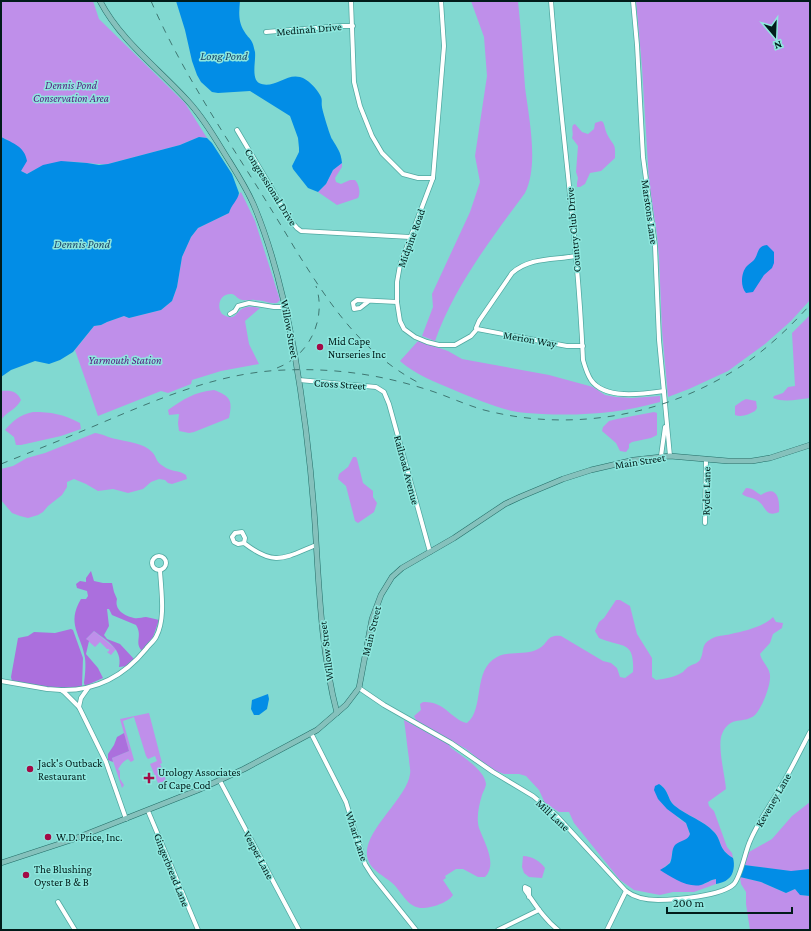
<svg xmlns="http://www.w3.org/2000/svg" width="811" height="931" viewBox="0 0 811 931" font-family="'Crimson Pro',serif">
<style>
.green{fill:#bf8fea}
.forest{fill:#ab6fdd}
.water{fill:#028de6}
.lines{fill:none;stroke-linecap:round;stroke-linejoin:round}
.minor-casing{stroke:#50a9a1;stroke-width:5.5}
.major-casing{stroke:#226d67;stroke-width:6}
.minor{stroke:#fff;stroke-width:4}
.major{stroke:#85c1bc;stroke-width:5}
.rail{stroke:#3f7772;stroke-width:1;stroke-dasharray:7 7;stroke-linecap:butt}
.poi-dot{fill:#a30a46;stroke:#8ee7de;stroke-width:1.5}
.labels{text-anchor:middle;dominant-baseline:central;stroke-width:3;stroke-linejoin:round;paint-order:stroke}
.street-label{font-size:11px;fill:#011c1a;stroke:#8ee7de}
.park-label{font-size:11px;font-style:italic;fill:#561a7d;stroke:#8ee7de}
.poi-label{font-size:11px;fill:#011c1a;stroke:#8ee7de;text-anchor:start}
.water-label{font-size:12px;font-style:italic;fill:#1c476c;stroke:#8ee7de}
</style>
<rect width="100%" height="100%" fill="#81d9d1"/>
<g class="green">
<path d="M1,1H93L99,19L185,103L207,138L199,137L180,145L108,164C100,165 94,163 86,163C62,160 47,162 27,174L21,171L8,140L1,137Z"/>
<path d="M471,1H518C521,30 523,58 525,87C529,119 539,165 525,193C491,239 454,287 435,341L422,336L433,307L432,294L470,212L480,182L475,156L487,76L484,37Z"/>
<path d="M636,1H810V300L791,321L765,344L728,371L689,389L668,397L662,330L659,257L657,235L649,181L642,67Z"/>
<path d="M601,121L603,122C605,126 605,130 607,134C613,146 616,142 615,158L601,171L590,173L585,184L580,187H577V183L578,178L576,172L578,146L572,138C574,133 571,129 573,125L575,124L582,132L588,134L594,129L595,123Z"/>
<path d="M342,163V167L335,178L336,182L341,184L350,180H355C359,184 361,193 358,198L337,205L318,192L326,184L333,170Z"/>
<path d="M241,192L255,221L280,300L277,303C269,304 263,300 255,300C251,299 247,301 243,300C238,300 236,295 232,294C220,293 216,306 222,314C236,323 235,311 244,308C249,306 255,307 260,308L245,321L249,344L259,364L221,371L192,380L191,384L168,393L161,391L98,416L75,350L94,326L101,325L107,322L124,316L129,318L161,310L172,301L177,287L182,257L191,237L198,228L229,213L232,204Z"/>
<path d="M810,315V398C798,399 785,403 773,398L774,396L783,393L788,387L795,386L792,333Z"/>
<path d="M418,341L448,351L462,359L549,375L593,387L605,395L616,397L632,398L660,396V402C621,413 582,416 542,414C532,413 521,413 512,411C492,406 473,398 454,390C435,382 416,375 400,361Z"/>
<path d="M214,390C230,396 233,400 229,418L194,432L189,433L179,431L178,423L179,414L169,415L168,410C184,399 194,392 214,390Z"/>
<path d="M1,391C11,390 17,391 21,400C17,409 6,412 1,420Z"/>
<path d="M746,399L756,401L757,408L755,411C749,414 742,418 735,415V406L742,401Z"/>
<path d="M33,412C51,412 63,414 80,423L81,429L61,436L21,445H16L14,437L5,430C14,420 19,415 33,412Z"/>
<path d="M654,412L657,413V435L651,438L632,442L629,444V448L626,452L620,451L616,443L602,431L603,427L609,421L617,419Z"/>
<path d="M95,433C103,434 109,438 116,439C127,442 144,443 152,452C157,457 155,461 163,466C171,472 179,470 186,475L187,479L172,484L168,483L165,480L159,479L151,482L143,489L128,493L113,489L98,491L86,484L74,479L67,482V487L62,495L48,506L43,512L38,515L28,518L20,516L12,513L1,500V469L13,466L27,458L45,453Z"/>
<path d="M353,457H356L357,459L363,483L373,491V497L377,503L374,512L358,523L355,521L346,486L338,479L339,474L348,467Z"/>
<path d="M746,488C754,488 755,492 761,495C777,484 780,499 779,512C765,518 766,506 758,501C753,497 747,498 742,494Z"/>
<path d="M616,600H620L630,606L637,634L652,658V677L656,680C665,679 675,677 683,672C685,670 687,667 690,666C693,664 697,664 700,660C705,651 700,645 711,639C718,635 723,636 731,634C745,631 763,627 773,617L776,622L783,623L782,628L773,634L770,643L760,654C762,662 769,667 770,675C771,685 762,708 755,715C743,725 731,714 722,734C717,746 725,775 726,789L708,802L709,806L714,811L727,847L732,853L733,858C717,848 723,842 714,832C703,820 687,816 675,806C667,800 670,791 659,784L678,818L686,823L690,834L689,837L672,852C672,859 671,864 664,867C673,877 683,886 699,885C705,885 710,880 716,879V884L694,892H673L660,895L634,890L620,880L574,823L569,812H559L545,803L539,790L526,776L519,774H504L491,769L466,749L417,722L414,716L421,710L420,704L423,702C426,702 430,702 433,703C446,706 455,721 467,723C485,709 472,670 497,657C509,651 524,655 536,650C549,645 545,634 561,636L603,661L611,663L617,668L620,677L625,678L633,672C635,639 621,648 599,638L595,631L599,622L604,618Z"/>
<path d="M94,631L116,649L111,655L107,652L109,651V649H107L100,642L95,647L86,639Z"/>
<path d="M149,713L162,763L160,764L165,774H164L166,781L158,783L150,764L157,761L155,756L148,759L146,756L134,717L123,721L134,760L131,762L128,759C123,761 121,765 118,769L120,771V779L124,785L122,788L112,758L129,751L120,719Z"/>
<path d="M404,720L449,744L450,747C460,755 485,770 486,784C486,787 483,792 482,795C479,805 476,818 479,828C484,842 498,864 485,877H478L463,869H456L445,876L446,878L443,880L453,895C448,903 429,909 420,908C405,905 402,891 391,882C385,877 372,870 369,862C356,836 407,800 410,774C411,770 409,764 409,759C407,746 406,733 404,720Z"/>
<path d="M810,802V883L789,871L744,865L749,852L772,839L792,816Z"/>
<path d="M523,856C532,856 540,861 545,868L542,878L529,877L524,873L522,867Z"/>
<path d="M740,877L761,882L786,893L795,889L801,895L810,896V930H750L746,904V892L741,884Z"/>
</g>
<g class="forest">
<path d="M91,571L94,581L103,583H112L114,592L117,599C114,610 125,616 134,618C138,619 142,617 146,617C151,618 155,619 159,620L153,637L142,651C134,642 143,636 136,625L112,615L109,609H107L109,626L104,635L107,639L120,644L134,659L127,666L119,667C123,649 107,641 94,631L86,639L89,641L86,654L98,668L103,678L85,686L84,683C85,676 86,666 85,658C81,634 66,624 81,599H86L88,596L87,591L77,588L76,584L80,581L86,582V578Z"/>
<path d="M71,629L73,630L83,658L82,686C63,693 32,684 12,681L11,677L18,638L28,636L34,632L55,633Z"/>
<path d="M124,733L129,751L112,758L113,762L108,760V754L114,745L117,737Z"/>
</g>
<g class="water">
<path d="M176,1H240C239,11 238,22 244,31C250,41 252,37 255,52C256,61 251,78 259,83C273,90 286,73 300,77C308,79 316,88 320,95C323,100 321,102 322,107C322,109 330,136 332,139C337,148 341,151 342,163L333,170L326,184L318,192L308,188L293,169L292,166L299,152V148L298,138L290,116L250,91L218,93L212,92L201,82L197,75L192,61L185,30Z"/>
<path d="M1,137C13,143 25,147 27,161L21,171L27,174L43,165L61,161L87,163L99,165L108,164L180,145L199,137L207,138L212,143L232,174L239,193C238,200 231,205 229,213L198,228L191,237L182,257L177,287L172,301L161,310L129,318L124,316L107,322L101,325L94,326L73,352L60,360L49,364L35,361L11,370L1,377Z"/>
<path d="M767,245L774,252V263L772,268L764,275L753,292L746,293C740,287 741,272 747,266C749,264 752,262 754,260C759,253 757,246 767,245Z"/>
<path d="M268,694L269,699L267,709L259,715H254L251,709L252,700Z"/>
<path d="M659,784C670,791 667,800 675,806C687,816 703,820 714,832C723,842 717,848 733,858C735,864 734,875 728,879C725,882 720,883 716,884V879C710,880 707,883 701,885C687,888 671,877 660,870C663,868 667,866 670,863C673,857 671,850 675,845C680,840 688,841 690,834L686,823L667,809L658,799L654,790L655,786Z"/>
<path d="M744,865L791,871L810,869V896L800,895L795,889L786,893L761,882L740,877Z"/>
</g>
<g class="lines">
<defs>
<g id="minor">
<path d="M351,1L354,82L360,106L372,136L382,153L403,174L418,178H433"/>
<path d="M441,1L444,46L433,178L400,265L397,282V302L400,321L404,329L415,337L427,342L439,345H455L471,336L477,329L476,328L479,321L512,273C530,257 554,260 576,256"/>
<path d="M551,1C560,121 578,240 583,360C585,367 587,374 591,380C605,400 643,394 664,391"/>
<path d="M633,1L637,45L643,157L655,246L659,340L670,456"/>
<path d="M266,32L340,26H353"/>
<path d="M237,130L291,221L297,228L301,231L410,237"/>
<path d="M369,301L360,308L354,309L353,303L357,300L397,302"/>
<path d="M230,314L235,311L238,306L249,303L274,307H286"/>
<path d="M477,329L567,346H583"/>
<path d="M299,380L376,387L384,392L389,404L430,552"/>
<path d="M661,456L665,427"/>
<path d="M705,523L706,459"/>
<path d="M244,543L238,544L234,542L232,537L235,533L242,532L245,538L244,543C275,567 284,558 316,545"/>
<circle cx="159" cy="563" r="7"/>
<path d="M1,681L47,689L61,690L64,692L79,707L106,762L126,819"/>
<path d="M359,688L384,705L451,743L493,772L533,796L556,815L626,891C635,898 647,900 658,900C675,900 722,896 734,884C741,876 745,852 750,841C758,822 770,806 780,788C791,770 800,751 810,732"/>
<path d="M61,690C97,691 124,676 146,649C149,645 154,641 156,637C166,619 161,590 160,570"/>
<path d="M79,707L81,698L88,688"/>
<path d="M311,733L346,802L365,864L372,875L416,930"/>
<path d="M220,781L299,930"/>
<path d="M148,811L198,930"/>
<path d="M529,897V889L525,887V890C535,904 544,919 558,930"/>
<path d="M58,902L75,930"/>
<path d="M498,930L539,910"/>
<path d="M607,930L626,891"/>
</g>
<g id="major">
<path d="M100,1C121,41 157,67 187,100C201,115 212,133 223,151C234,169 247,188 255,208C274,254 285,302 294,350C304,408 311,466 315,524C319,587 321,652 337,713"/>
<path d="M1,863L74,839L198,790L244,769L317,730L346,705L359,688L372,619L381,595L392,577L402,568L454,538L505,504L520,497L563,479L591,470L634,460L670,456L728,461H752L770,458L810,445"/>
</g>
</defs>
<use href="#minor" class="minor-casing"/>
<use href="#major" class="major-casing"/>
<use href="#minor" class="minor"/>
<use href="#major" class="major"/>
<g class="rail">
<path d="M151,1C178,63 215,120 251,177C267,202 282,227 297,252C331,306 361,352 419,383"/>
<path d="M277,368C309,356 327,319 316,286"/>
<path d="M1,464C36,450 71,436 106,421C163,397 222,372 285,370C332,368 377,374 422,388C443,394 463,404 484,410C569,432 660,417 735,370C763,353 788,329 810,305"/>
</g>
</g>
<g class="poi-dot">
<circle cx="320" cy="347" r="4"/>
<circle cx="30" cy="769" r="4"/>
<path d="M147 772h4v4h4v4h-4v4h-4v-4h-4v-4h4z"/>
<circle cx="48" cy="837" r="4"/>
<circle cx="26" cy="875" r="4"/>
</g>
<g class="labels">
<g class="street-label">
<text transform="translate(309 29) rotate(-5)">Medinah Drive</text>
<text transform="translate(271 187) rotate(58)">Congressional Drive</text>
<text transform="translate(650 212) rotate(82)">Marstons Lane</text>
<text transform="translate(573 230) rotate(-95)">Country Club Drive</text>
<text transform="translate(411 238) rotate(-70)">Midpine Road</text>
<text transform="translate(290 329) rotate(80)">Willow Street</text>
<text transform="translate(530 339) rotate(10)">Merion Way</text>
<text transform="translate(340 384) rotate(4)">Cross Street</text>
<text transform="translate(640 461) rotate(-9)">Main Street</text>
<text transform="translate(407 470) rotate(75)">Railroad Avenue</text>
<text transform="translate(706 491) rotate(-89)">Ryder Lane</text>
<text transform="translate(371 631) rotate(-76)">Main Street</text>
<text transform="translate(326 651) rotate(-97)">Willow Street</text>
<text transform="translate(773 800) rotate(-60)">Keveney Lane</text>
<text transform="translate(553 815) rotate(43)">Mill Lane</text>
<text transform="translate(357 836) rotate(72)">Wharf Lane</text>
<text transform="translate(259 855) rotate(62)">Vesper Lane</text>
<text transform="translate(172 870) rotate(68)">Gingerbread Lane</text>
</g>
<g class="park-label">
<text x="71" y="85">Dennis Pond<tspan x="71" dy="13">Conservation Area</tspan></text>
<text x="125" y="360">Yarmouth Station</text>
</g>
<g class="poi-label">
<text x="328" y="341">Mid Cape<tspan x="328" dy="13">Nurseries Inc</tspan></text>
<text x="38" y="763">Jack's Outback<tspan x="38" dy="13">Restaurant</tspan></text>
<text x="158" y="772">Urology Associates<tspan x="158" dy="13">of Cape Cod</tspan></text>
<text x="56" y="837">W.D. Price, Inc.</text>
<text x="34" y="869">The Blushing<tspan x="34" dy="13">Oyster B &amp; B</tspan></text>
</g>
<g class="water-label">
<text x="224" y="56">Long Pond</text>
<text x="82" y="244">Dennis Pond</text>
</g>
</g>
<rect width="811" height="931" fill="none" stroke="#011c1a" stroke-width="4"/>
<g transform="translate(775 36) rotate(161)" stroke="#8ee7de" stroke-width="3" paint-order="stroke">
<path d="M0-3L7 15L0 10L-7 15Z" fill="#011c1a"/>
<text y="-6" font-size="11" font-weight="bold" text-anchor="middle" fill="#011c1a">N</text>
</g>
<path d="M667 907v6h125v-6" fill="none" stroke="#011c1a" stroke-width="2"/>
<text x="673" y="907" font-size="12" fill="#011c1a" stroke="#8ee7de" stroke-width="3" paint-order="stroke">200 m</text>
</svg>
